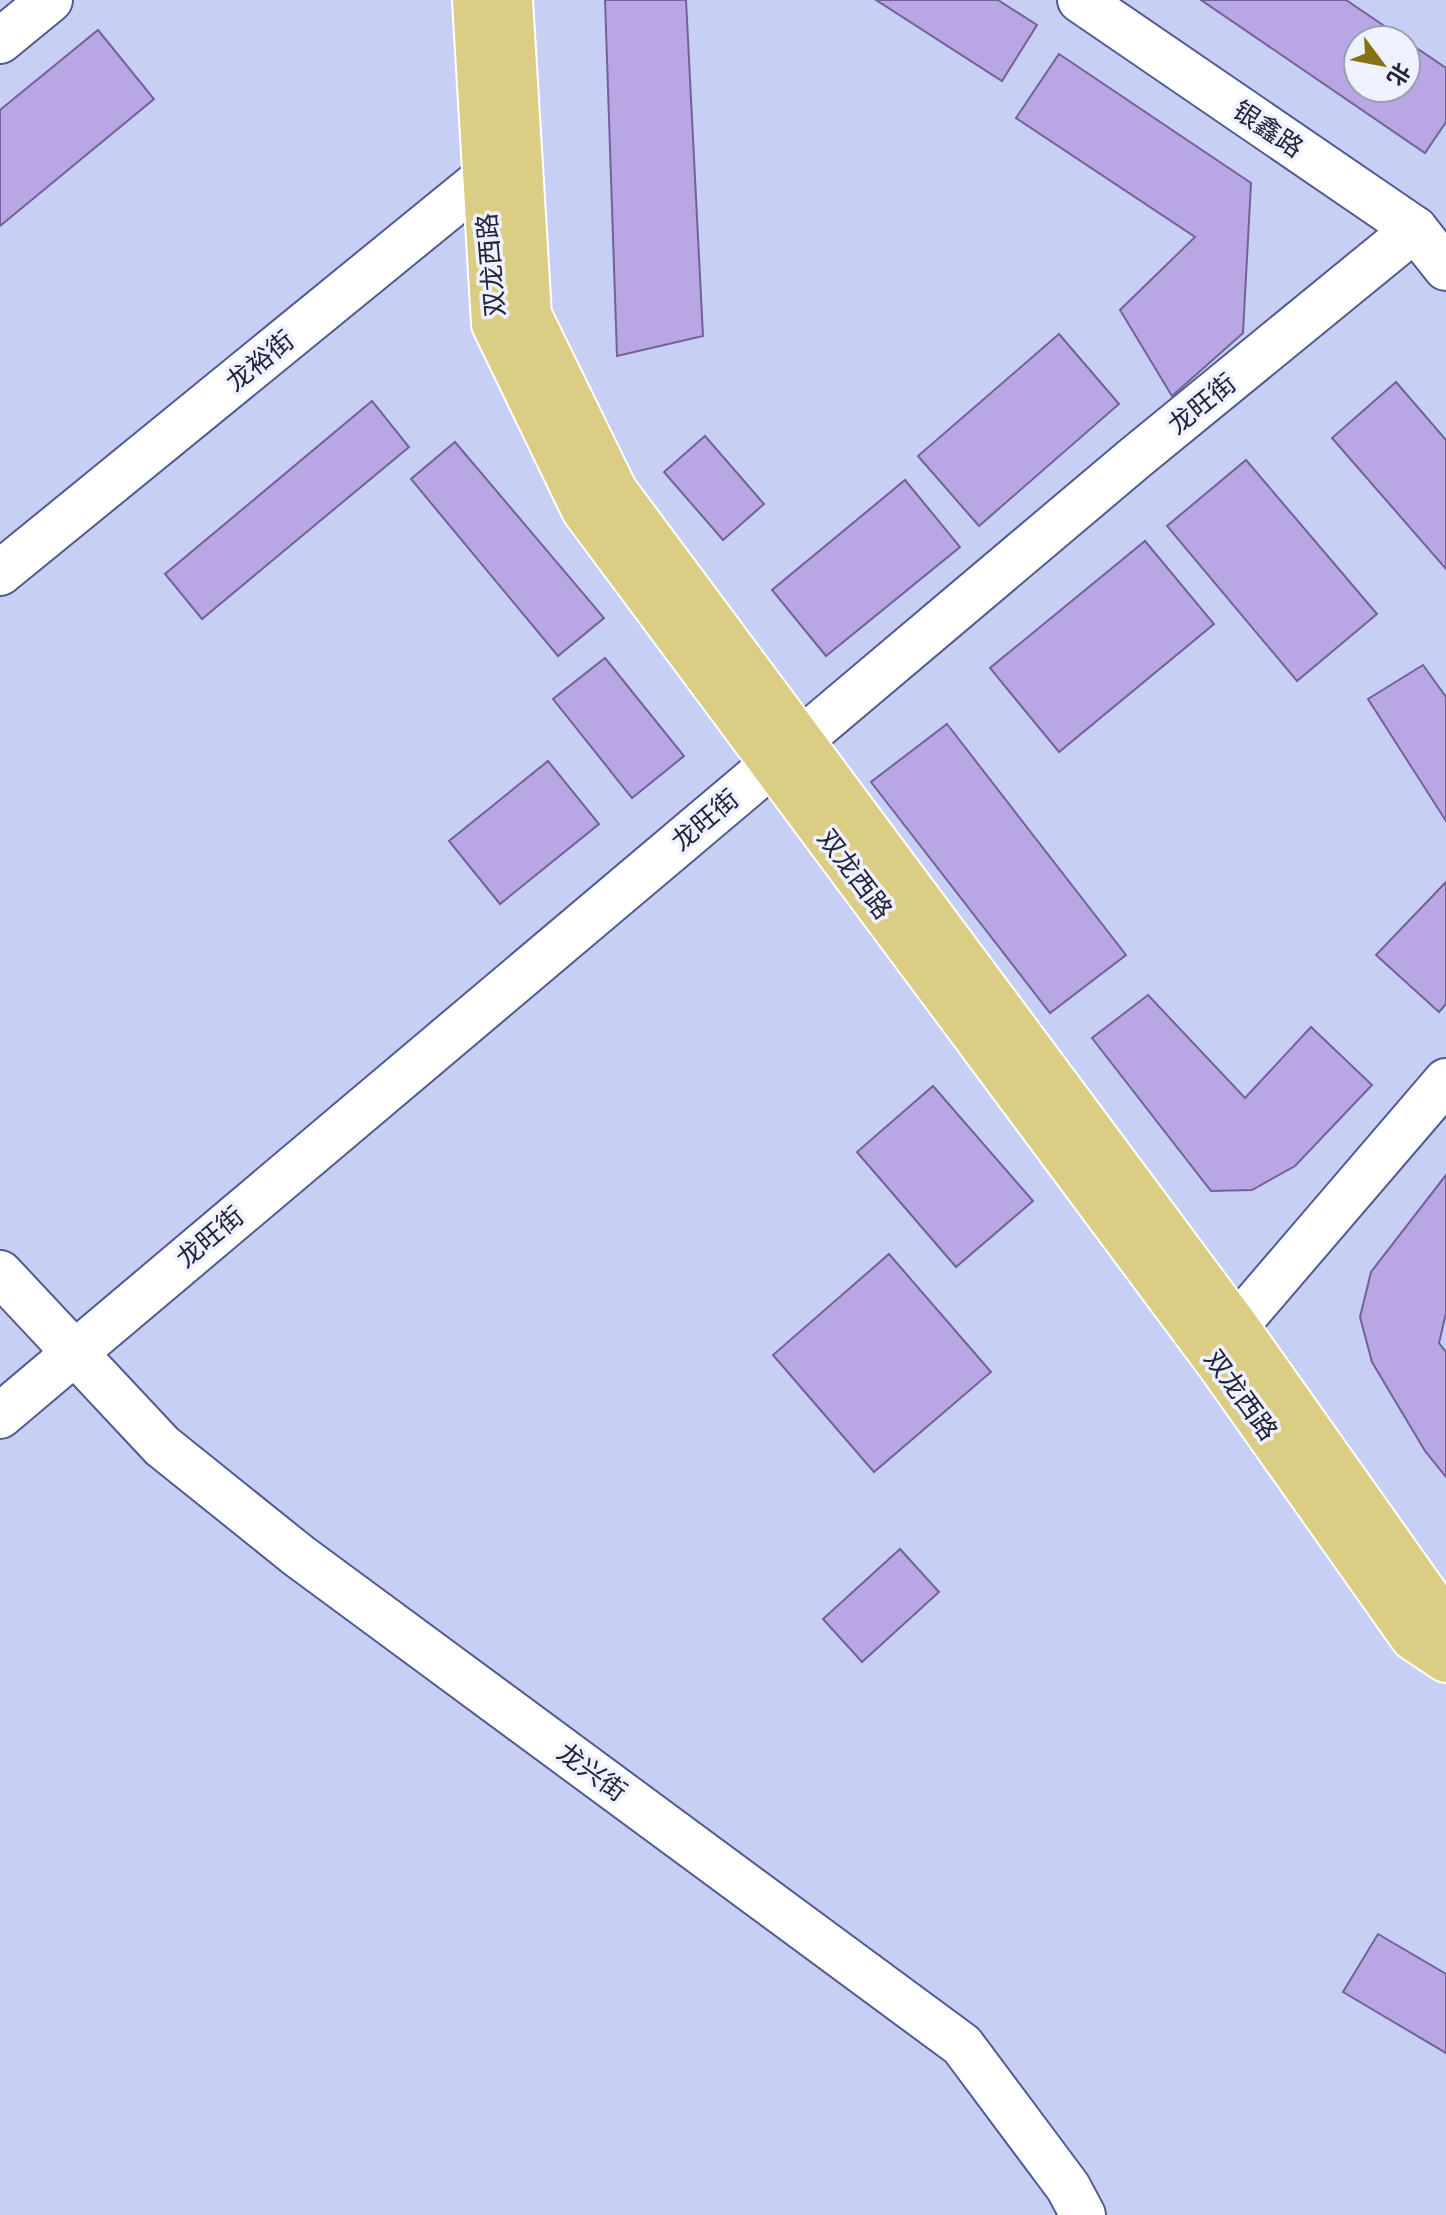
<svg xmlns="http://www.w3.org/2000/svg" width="1446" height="2215" font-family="'Exo 2','Noto Sans SC',sans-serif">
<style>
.building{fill:#b8a7e4;stroke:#73629a;stroke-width:2}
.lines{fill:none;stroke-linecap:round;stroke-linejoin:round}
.minor-casing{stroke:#525a90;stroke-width:48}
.major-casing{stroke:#fff;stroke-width:48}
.minor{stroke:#fff;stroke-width:44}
.major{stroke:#dccd85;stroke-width:44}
.labels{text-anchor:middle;stroke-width:7;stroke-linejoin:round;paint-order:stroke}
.street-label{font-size:26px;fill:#20233a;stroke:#eff1fe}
</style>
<rect width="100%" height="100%" fill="#c8cff4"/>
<g class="building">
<path d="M 605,0 L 686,0 L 703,336 L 617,356 Z"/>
<path d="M 876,0 L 998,0 L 1037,25 L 1002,81 Z"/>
<path d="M 1201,0 L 1346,0 L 1405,40 L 1358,40 L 1358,88 L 1406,88 L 1406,41 L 1446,68 L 1446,122 L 1425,153 Z"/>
<path d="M 98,30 L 154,99 L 0,226 L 0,110 Z"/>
<path d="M 1059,54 L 1251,183 L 1243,333 L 1172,396 L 1120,310 L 1195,237 L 1016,118 Z"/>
<path d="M 1059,334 L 1119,404 L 979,526 L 918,456 Z"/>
<path d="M 1396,382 L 1446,440 L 1446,569 L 1332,438 Z"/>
<path d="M 372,401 L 409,447 L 202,619 L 165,574 Z"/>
<path d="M 705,436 L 764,504 L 723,540 L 664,472 Z"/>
<path d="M 455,442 L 604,618 L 558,656 L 411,479 Z"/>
<path d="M 1246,460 L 1377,614 L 1297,681 L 1167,526 Z"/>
<path d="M 905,480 L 960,547 L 826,656 L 772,590 Z"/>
<path d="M 1145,541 L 1214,624 L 1059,752 L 990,668 Z"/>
<path d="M 605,658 L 684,756 L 632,798 L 553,699 Z"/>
<path d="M 1423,665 L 1446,697 L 1446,821 L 1368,699 Z"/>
<path d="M 947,724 L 1126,955 L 1050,1013 L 871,782 Z"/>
<path d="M 548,761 L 599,824 L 500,904 L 449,841 Z"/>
<path d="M 1446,882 L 1446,1004 L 1439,1012 L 1376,955 Z"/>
<path d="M 1148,995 L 1245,1098 L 1311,1027 L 1372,1085 L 1295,1166 L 1252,1190 L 1211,1191 L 1092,1038 Z"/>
<path d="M 933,1086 L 1033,1201 L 956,1267 L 857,1152 Z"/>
<path d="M 1446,1175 L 1446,1313 L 1439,1343 L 1446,1352 L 1446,1477 L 1425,1451 L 1372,1362 L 1360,1317 L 1371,1272 Z"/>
<path d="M 889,1254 L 991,1372 L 874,1472 L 773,1355 Z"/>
<path d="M 900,1549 L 939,1592 L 862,1662 L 823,1619 Z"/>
<path d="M 1378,1934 L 1446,1974 L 1446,2053 L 1343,1992 Z"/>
</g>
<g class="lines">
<defs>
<g id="minor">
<path d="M 1080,0 L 1415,229 L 1446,268"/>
<path d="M 0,41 L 50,0"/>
<path d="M 0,573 L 510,157"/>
<path d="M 0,1273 L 162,1446 L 299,1556 L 962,2045 L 1068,2187 L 1083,2215"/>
<path d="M 1212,1354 L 1446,1081"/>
<path d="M 0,1416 L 1135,458 L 1415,229"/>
</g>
<g id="major">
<path d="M 475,0 L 494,324 L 584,510 L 1220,1365 L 1413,1638 L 1446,1660"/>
<path d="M 510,0 L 529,315 L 615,491 L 1235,1325 L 1438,1612 L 1446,1618"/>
</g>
</defs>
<use href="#minor" class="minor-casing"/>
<use href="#major" class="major-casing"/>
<use href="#minor" class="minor"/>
<use href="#major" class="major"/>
</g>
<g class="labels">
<g class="street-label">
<text transform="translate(1268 129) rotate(34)" y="9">银鑫路</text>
<text transform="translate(491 265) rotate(-95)" y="9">双龙西路</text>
<text transform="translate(260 361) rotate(-39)" y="9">龙裕街</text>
<text transform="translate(1202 404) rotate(-39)" y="9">龙旺街</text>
<text transform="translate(705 820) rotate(-40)" y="9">龙旺街</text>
<text transform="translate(855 874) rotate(53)" y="9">双龙西路</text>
<text transform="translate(210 1237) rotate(-40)" y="9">龙旺街</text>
<text transform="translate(1241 1395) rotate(54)" y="9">双龙西路</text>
<text transform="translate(592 1772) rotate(36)" y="9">龙兴街</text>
</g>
</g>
<g transform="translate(1382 64) rotate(122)"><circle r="38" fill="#eff1fe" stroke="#9c9fb0" stroke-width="2"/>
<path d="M0-6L14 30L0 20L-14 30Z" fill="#847213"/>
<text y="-12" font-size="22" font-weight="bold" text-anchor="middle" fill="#20233a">北</text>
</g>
</svg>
